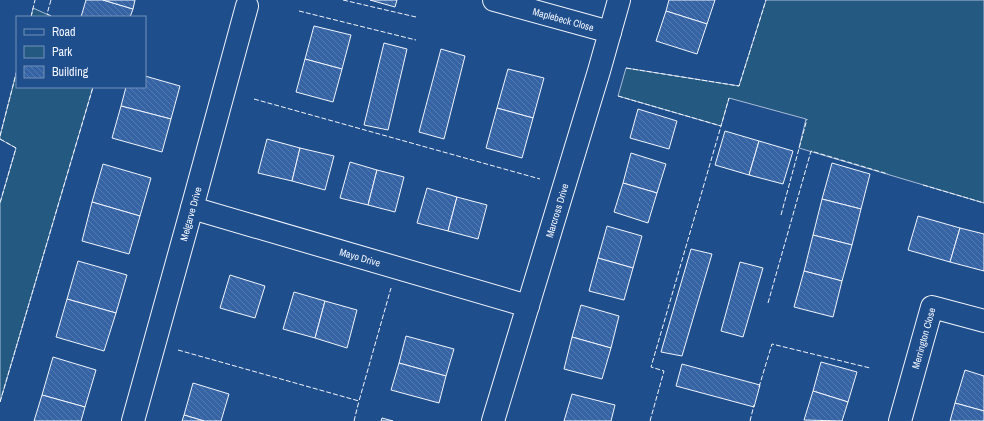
<svg xmlns="http://www.w3.org/2000/svg" width="984" height="421" font-family="'Archivo Narrow',sans-serif">
<style>
.green{fill:#245a82;stroke:#a8bbd7}
.building{fill:url(#building-back-hatch);stroke:#f2f6ff}
.lines{fill:none;stroke-linecap:round;stroke-linejoin:round}
.minor-casing{stroke:#f2f6ff;stroke-width:24}
.minor{stroke:#1f4e8c;stroke-width:22}
.fence{stroke:#f2f6ff;stroke-width:1;stroke-dasharray:5 2;stroke-linecap:butt}
.labels{text-anchor:middle;stroke-width:3;stroke-linejoin:round;paint-order:stroke}
.street-label{font-size:10px;fill:#f2f6ff;stroke:#1f4e8c}
</style>
<defs>
<pattern id="building-back-hatch" width="6" height="6" patternUnits="userSpaceOnUse"><rect width="6" height="6" fill="#3563a3"/><path d="M-1 5l2 2M0 0l6 6M5-1l2 2" fill="none" stroke="#537ab1"/></pattern>
</defs>
<rect width="100%" height="100%" fill="#1f4e8c"/>
<g class="green">
<path d="M 766,0 L 984,0 L 984,203 L 799,148 L 806,119 L 729,98 L 721,126 L 618,96 L 626,68 L 739,86 Z"/>
<path d="M 33,8 L 53,17 L 31,17 Z"/>
<path d="M 17,70 L 17,87 L 93,87 L 0,402 L 0,203 L 16,148 L 0,139 L 0,136 Z"/>
</g>
<g class="building">
<path d="M 86,0 L 103,0 L 133,9 L 130,17 L 81,17 Z"/>
<path d="M 103,0 L 135,0 L 133,9 Z"/>
<path d="M 370,0 L 397,0 L 395,7 Z"/>
<path d="M 669,0 L 715,0 L 707,24 L 666,11 Z"/>
<path d="M 666,11 L 707,24 L 697,54 L 656,41 Z"/>
<path d="M 314,26 L 351,35 L 342,69 L 305,59 Z"/>
<path d="M 384,43 L 407,49 L 388,130 L 364,125 Z"/>
<path d="M 441,49 L 465,56 L 444,139 L 419,132 Z"/>
<path d="M 305,59 L 342,69 L 333,102 L 296,92 Z"/>
<path d="M 508,69 L 544,78 L 533,118 L 497,108 Z"/>
<path d="M 145,76 L 180,86 L 171,119 L 121,106 L 126,87 L 145,87 Z"/>
<path d="M 121,106 L 171,119 L 162,152 L 112,138 Z"/>
<path d="M 497,108 L 533,118 L 522,158 L 486,148 Z"/>
<path d="M 638,109 L 677,121 L 669,149 L 630,138 Z"/>
<path d="M 725,131 L 759,141 L 749,175 L 715,165 Z"/>
<path d="M 267,139 L 300,148 L 292,181 L 258,173 Z"/>
<path d="M 759,141 L 793,151 L 783,184 L 749,175 Z"/>
<path d="M 300,148 L 334,156 L 325,190 L 292,181 Z"/>
<path d="M 631,153 L 666,164 L 657,193 L 623,183 Z"/>
<path d="M 350,162 L 377,170 L 368,205 L 340,198 Z"/>
<path d="M 832,163 L 870,174 L 861,209 L 822,199 Z"/>
<path d="M 103,164 L 151,178 L 140,216 L 92,202 Z"/>
<path d="M 377,170 L 404,177 L 395,212 L 368,205 Z"/>
<path d="M 623,183 L 657,193 L 648,223 L 614,212 Z"/>
<path d="M 427,188 L 457,197 L 448,231 L 417,223 Z"/>
<path d="M 457,197 L 487,205 L 478,239 L 448,231 Z"/>
<path d="M 822,199 L 861,209 L 852,245 L 813,235 Z"/>
<path d="M 92,202 L 140,216 L 129,254 L 82,241 Z"/>
<path d="M 918,216 L 960,228 L 950,262 L 908,250 Z"/>
<path d="M 607,226 L 642,236 L 633,268 L 598,258 Z"/>
<path d="M 960,228 L 984,234 L 984,271 L 950,262 Z"/>
<path d="M 813,235 L 852,245 L 842,281 L 804,271 Z"/>
<path d="M 691,249 L 712,254 L 682,356 L 661,352 Z"/>
<path d="M 598,258 L 633,268 L 624,300 L 589,291 Z"/>
<path d="M 78,261 L 127,275 L 116,313 L 67,299 Z"/>
<path d="M 740,262 L 763,268 L 743,337 L 721,331 Z"/>
<path d="M 804,271 L 842,281 L 833,317 L 794,307 Z"/>
<path d="M 230,275 L 265,286 L 255,318 L 220,308 Z"/>
<path d="M 294,292 L 325,301 L 315,338 L 283,329 Z"/>
<path d="M 67,299 L 116,313 L 104,351 L 56,337 Z"/>
<path d="M 325,301 L 357,310 L 347,348 L 315,338 Z"/>
<path d="M 581,305 L 619,316 L 611,348 L 572,337 Z"/>
<path d="M 406,336 L 454,349 L 446,376 L 399,363 Z"/>
<path d="M 572,337 L 611,348 L 602,379 L 564,369 Z"/>
<path d="M 53,357 L 96,370 L 85,407 L 42,395 Z"/>
<path d="M 821,362 L 857,372 L 848,402 L 813,391 Z"/>
<path d="M 399,363 L 446,376 L 439,403 L 391,390 Z"/>
<path d="M 682,364 L 760,385 L 754,407 L 676,386 Z"/>
<path d="M 965,370 L 984,376 L 984,411 L 955,403 Z"/>
<path d="M 193,383 L 229,394 L 221,421 L 204,421 L 184,415 Z"/>
<path d="M 813,391 L 848,402 L 842,421 L 804,420 Z"/>
<path d="M 572,394 L 615,405 L 611,421 L 564,421 Z"/>
<path d="M 42,395 L 85,407 L 81,421 L 34,421 Z"/>
<path d="M 955,403 L 984,411 L 984,421 L 950,421 Z"/>
<path d="M 184,415 L 204,421 L 182,421 Z"/>
<path d="M 382,418 L 393,421 L 381,421 Z"/>
</g>
<g class="lines">
<defs>
<g id="minor">
<path id="s1" d="M 494,0 L 610,32"/>
<path id="s2" d="M 192,208 L 528,306"/>
<path id="s3" d="M 133,421 L 192,208 L 247,6"/>
<path id="s4" d="M 493,421 L 599,71 L 619,0"/>
<path id="s5" d="M 900,421 L 932,307 L 984,321"/>
</g>
</defs>
<use href="#minor" class="minor-casing"/>
<use href="#minor" class="minor"/>
<g class="fence">
<path d="M 51,0 L 47,14 L 53,17"/>
<path d="M 343,0 L 416,17"/>
<path d="M 299,11 L 416,40"/>
<path d="M 31,17 L 35,0"/>
<path d="M 626,68 L 739,86 L 766,0"/>
<path d="M 618,96 L 721,126 L 729,98"/>
<path d="M 254,99 L 540,179"/>
<path d="M 0,136 L 17,70"/>
<path d="M 0,139 L 16,148 L 0,203"/>
<path d="M 923,185 L 984,203"/>
<path d="M 781,215 L 807,119"/>
<path d="M 768,303 L 811,151 L 888,174"/>
<path d="M 178,350 L 359,401 L 391,288"/>
<path d="M 759,387 L 772,344 L 870,368"/>
<path d="M 0,402 L 93,87"/>
<path d="M 354,421 L 359,401"/>
<path d="M 650,421 L 664,371 L 651,367 L 721,126"/>
<path d="M 750,421 L 754,405"/>
</g>
</g>
<g class="labels">
<g class="street-label">
<text dy="4" stroke="none"><textPath href="#s1" startOffset="72">Maplebeck Close</textPath></text>
<text dy="4" stroke="none"><textPath href="#s4" startOffset="220">Marcross Drive</textPath></text>
<text dy="4" stroke="none"><textPath href="#s3" startOffset="215">Melgarve Drive</textPath></text>
<text dy="4" stroke="none"><textPath href="#s2" startOffset="175">Mayo Drive</textPath></text>
<text dy="4" stroke="none"><textPath href="#s5" startOffset="86">Merrington Close</textPath></text>
</g>
</g>
<rect x="16" y="16" width="130" height="72" fill="#1f4e8c" stroke="#7391ba"/>
<rect x="24" y="29" width="20" height="6" fill="#1f4e8c" stroke="#7391ba"/>
<text x="52" y="36" font-size="12" fill="#f2f6ff">Road</text>
<rect x="24" y="46" width="20" height="12" fill="#245a82" stroke="#7391ba"/>
<text x="52" y="56" font-size="12" fill="#f2f6ff">Park</text>
<rect x="24" y="66" width="20" height="12" fill="url(#building-back-hatch)" stroke="#7391ba"/>
<text x="52" y="76" font-size="12" fill="#f2f6ff">Building</text>
</svg>
